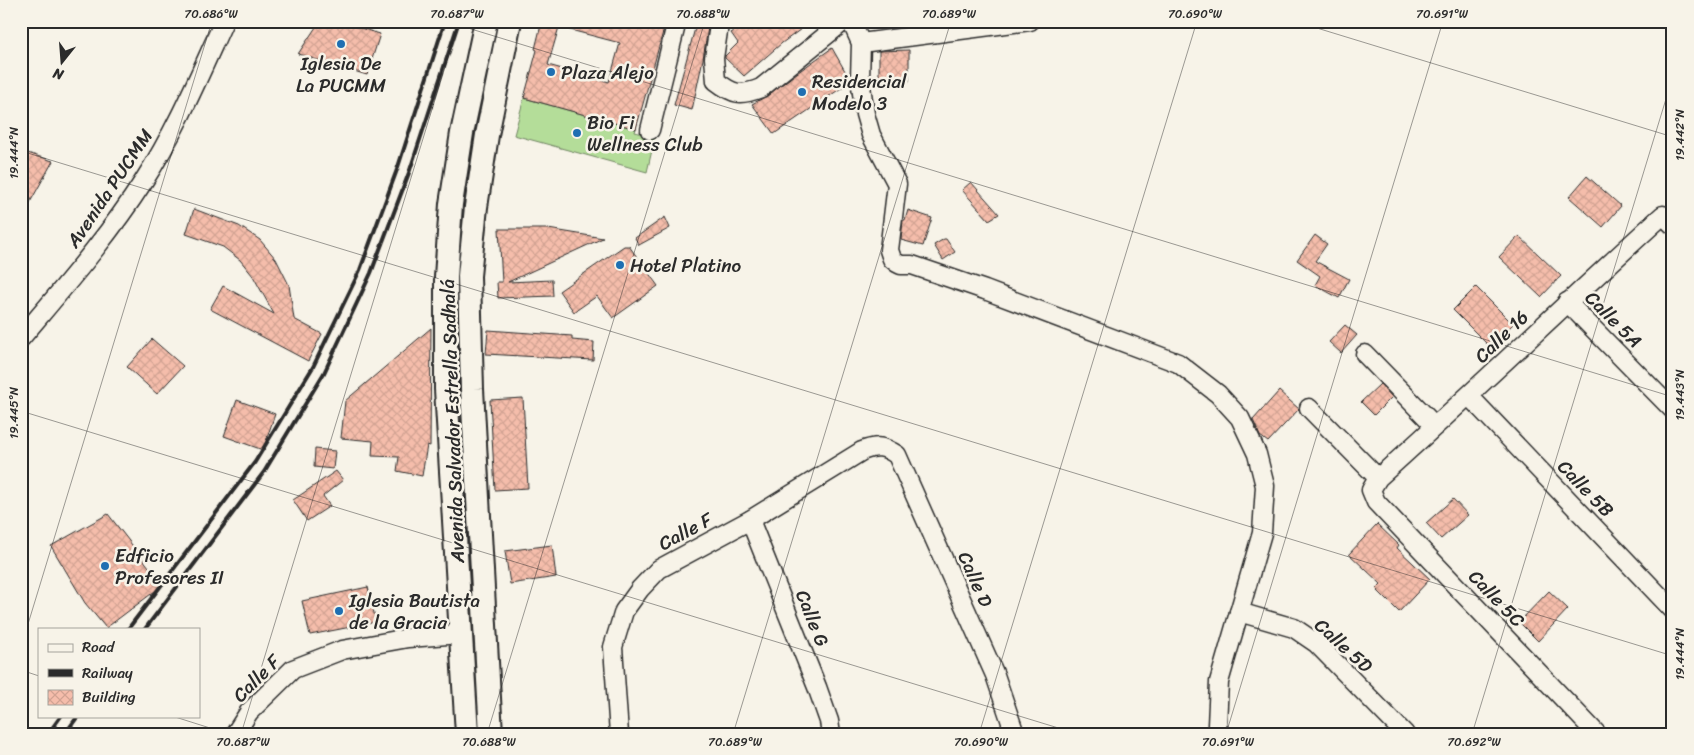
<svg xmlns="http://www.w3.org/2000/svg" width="1694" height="755" font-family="Sriracha,sans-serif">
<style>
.pitch{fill:#b4dd99;stroke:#708462}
.building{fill:url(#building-cross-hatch);stroke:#2b2b2b;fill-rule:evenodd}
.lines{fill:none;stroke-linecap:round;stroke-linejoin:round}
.minor-casing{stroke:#2b2b2b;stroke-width:21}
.major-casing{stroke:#2b2b2b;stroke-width:26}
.minor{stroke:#f7f3e8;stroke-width:18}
.major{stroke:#f7f3e8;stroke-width:22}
.rail{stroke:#2b2b2b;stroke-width:4}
.ticks{fill:none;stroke:#2b2b2b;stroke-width:1;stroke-opacity:0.45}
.poi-dot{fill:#1f6fb2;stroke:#f7f3e8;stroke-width:2}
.labels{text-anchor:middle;stroke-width:5;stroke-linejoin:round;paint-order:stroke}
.poi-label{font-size:19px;fill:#2b2b2b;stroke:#f7f3e8;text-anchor:start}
.street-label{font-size:19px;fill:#2b2b2b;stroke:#f7f3e8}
.neatline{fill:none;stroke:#2b2b2b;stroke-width:2}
.ticks-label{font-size:12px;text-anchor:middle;fill:#2b2b2b}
</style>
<defs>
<pattern id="building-cross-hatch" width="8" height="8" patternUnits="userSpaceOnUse" patternTransform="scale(1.25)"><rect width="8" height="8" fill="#f5bdab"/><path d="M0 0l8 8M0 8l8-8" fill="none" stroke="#d2a393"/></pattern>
</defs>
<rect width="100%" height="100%" fill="#f7f3e8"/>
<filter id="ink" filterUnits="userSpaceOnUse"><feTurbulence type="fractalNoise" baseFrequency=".02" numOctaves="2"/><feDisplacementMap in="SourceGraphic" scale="10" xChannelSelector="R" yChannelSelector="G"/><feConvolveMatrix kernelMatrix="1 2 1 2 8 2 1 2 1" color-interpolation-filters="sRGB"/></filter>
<g filter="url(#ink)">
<path class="pitch" d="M 524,98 L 636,129 L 635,132 L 655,137 L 647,172 L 514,135 Z"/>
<g class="building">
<path d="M 320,21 L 337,21 L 380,34 L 367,75 L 298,54 Z"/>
<path d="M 542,21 L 666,21 L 636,129 L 524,98 L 537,50 L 535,49 ZM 559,27 L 620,43 L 609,82 L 548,65 Z"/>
<path d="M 697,21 L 709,21 L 703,59 L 692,110 L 674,105 Z"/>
<path d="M 748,21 L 812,21 L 782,43 L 744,76 L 725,58 L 725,56 L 738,43 L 731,33 Z"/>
<path d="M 832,48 L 849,78 L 850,82 L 774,134 L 752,104 L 767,96 L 794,75 Z"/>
<path d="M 909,50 L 909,81 L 879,82 L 879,51 Z"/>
<path d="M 21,151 L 53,161 L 28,206 L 21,203 L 29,182 L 21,180 Z"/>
<path d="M 1587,176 L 1621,206 L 1603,227 L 1569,197 Z"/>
<path d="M 971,182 L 999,214 L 989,220 L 962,190 Z"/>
<path d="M 194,209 L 239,226 L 260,240 L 276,259 L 289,285 L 294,319 L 322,334 L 308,361 L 210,309 L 223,286 L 274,314 L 253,276 L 240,260 L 223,247 L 186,234 Z"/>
<path d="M 908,210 L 932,218 L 923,246 L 901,240 L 903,220 L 905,220 Z"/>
<path d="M 665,217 L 670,228 L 639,245 L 635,238 Z"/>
<path d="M 499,229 L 548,229 L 603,238 L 508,282 L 552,280 L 553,296 L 498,298 L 497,282 L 502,282 Z"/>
<path d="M 1315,235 L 1327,244 L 1315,261 L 1349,279 L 1339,298 L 1315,285 L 1320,276 L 1297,260 Z"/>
<path d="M 1519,236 L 1561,276 L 1541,297 L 1499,257 Z"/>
<path d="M 944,239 L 946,239 L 955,252 L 943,260 L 934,245 Z"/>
<path d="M 624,246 L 629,246 L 658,286 L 613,318 L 597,296 L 574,312 L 559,291 Z"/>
<path d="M 1476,287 L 1513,324 L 1490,347 L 1453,310 Z"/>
<path d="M 1345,325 L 1357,335 L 1341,353 L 1329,342 Z"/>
<path d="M 431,328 L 430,446 L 427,445 L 422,476 L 397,471 L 399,457 L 372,456 L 373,441 L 341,438 L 345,401 Z"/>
<path d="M 488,330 L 572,336 L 572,340 L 594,342 L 593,360 L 486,354 Z"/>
<path d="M 152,339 L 183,366 L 157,394 L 127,367 Z"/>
<path d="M 1380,384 L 1392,397 L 1374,415 L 1361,402 Z"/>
<path d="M 1279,391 L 1299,409 L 1268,442 L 1260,436 L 1253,420 Z"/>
<path d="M 523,398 L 528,488 L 495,490 L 490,400 Z"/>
<path d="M 237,400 L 275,414 L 263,450 L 224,436 Z"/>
<path d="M 315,449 L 335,451 L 333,469 L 314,467 Z"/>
<path d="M 336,471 L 343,480 L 323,496 L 330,506 L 307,521 L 293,500 Z"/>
<path d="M 1453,499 L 1468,515 L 1441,539 L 1426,523 Z"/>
<path d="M 108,514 L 163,585 L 106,628 L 85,603 L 51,546 Z"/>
<path d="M 1377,524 L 1399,545 L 1397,548 L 1430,579 L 1399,612 L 1376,589 L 1381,584 L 1349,554 Z"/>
<path d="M 552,545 L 556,577 L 510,584 L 505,551 Z"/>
<path d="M 368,587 L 376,622 L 310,635 L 302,601 Z"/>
<path d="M 1549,591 L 1568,609 L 1538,641 L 1519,622 Z"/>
</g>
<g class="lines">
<defs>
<g id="minor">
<path d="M 851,21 L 861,43 L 860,79 L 865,114 L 871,135 L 897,184 L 889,250 L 892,259 L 897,263 L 901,265 L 912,265 L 985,290 L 1178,363 L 1218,394 L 1240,418 L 1257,454 L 1265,486 L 1262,533 L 1219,682 L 1217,725 L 1220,734"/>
<path d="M 719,25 L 714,58 L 716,81 C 734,95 740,96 761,88 L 844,21"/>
<path d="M 861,43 L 1030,21"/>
<path d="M 650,130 L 677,21"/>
<path d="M 1567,302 L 1673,410"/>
<path d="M 21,338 C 63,288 108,237 143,182 C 176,131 199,76 224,21"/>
<path d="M 1365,354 L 1435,426"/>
<path d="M 1469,396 L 1673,610"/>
<path d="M 1309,408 L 1378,478"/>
<path d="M 750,520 L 817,687 L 829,721 L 831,734"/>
<path d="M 1239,612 L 1294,628 L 1316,643 L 1405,734"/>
<path d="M 235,734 L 249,712 L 293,669 L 342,650 L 408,638 L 461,634"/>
<path d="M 619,734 L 613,647 L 624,611 L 640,589 L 659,569 L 750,520 L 862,451 C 877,445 884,446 897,455 L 995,675 L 1015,734"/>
<path d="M 1597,734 L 1376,502 L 1371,490 L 1378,478 C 1474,392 1567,302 1663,215 L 1673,225"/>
</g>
<g id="major">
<path d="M 467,734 L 446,389 L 446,277 L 451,204 L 462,133 L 486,21"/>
<path d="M 491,734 L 472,389 L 469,276 L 476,207 L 487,135 L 510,21"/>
</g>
</defs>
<use href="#minor" class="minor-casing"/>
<use href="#major" class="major-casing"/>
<use href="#minor" class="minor"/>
<use href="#major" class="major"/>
<g class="rail">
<path d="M 128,629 L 255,462 L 313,367 L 360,270 L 398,167 L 445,21"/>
<path d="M 145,629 L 264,472 L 324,373 L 371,273 L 410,170 L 459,21"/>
<path d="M 48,734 L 61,716"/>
<path d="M 65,734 L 78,716"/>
</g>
</g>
</g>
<path class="ticks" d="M 445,21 L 1673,397M 1294,21 L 1673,137M 21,151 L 1673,656M 21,411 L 1078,734M 21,647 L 212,21M 21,670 L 39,676M 172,716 L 229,734M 241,734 L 459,21M 487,734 L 705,21M 733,734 L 951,21M 979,734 L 1197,21M 1226,734 L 1443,21M 1472,734 L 1673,76"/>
<g class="poi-dot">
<circle cx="341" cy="44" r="5"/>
<circle cx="551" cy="72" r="5"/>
<circle cx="802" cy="92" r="5"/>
<circle cx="577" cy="133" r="5"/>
<circle cx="620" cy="265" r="5"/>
<circle cx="105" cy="566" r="5"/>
<circle cx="339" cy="611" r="5"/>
</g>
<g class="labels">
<g class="poi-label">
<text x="341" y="70" text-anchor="middle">Iglesia De<tspan x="341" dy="22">La PUCMM</tspan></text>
<text x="561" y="79">Plaza Alejo</text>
<text x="812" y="88">Residencial<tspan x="812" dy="22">Modelo 3</tspan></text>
<text x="587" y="129">Bio Fi<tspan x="587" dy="22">Wellness Club</tspan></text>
<text x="630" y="272">Hotel Platino</text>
<text x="115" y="562">Edficio<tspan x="115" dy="22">Profesores II</tspan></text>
<text x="349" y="607">Iglesia Bautista<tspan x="349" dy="22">de la Gracia</tspan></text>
</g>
<g class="street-label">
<text transform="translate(109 188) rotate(-56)" y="7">Avenida PUCMM</text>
<text transform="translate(1614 319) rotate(45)" y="7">Calle 5A</text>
<text transform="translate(1501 336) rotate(-44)" y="7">Calle 16</text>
<text transform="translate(452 421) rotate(-92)" y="7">Avenida Salvador Estrella Sadhalá</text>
<text transform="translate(1586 488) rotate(46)" y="7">Calle 5B</text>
<text transform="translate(685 531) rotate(-28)" y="7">Calle F</text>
<text transform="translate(976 579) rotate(66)" y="7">Calle D</text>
<text transform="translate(1497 598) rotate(46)" y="7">Calle 5C</text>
<text transform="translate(813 618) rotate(68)" y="7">Calle G</text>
<text transform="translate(1344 645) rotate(42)" y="7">Calle 5D</text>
<text transform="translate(256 678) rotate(-45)" y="7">Calle F</text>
</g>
</g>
<rect width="1694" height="755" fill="none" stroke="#f7f3e8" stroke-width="55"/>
<rect x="38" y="628" width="162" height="90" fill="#f7f3e8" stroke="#a5a39c"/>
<rect x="48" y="644" width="25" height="8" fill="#f7f3e8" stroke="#a5a39c"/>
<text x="82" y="652" font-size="15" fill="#2b2b2b">Road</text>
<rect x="48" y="669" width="25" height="8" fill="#2b2b2b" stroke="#a5a39c"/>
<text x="82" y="678" font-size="15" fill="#2b2b2b">Railway</text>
<rect x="48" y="690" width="25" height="15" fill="url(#building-cross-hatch)" stroke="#a5a39c"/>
<text x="82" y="702" font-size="15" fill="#2b2b2b">Building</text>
<g transform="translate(62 62) rotate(197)" stroke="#f7f3e8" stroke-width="4" paint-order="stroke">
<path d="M0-4L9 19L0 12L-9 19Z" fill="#2b2b2b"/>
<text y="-8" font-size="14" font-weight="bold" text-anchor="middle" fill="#2b2b2b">N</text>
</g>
<rect x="28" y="28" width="1638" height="700" class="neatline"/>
<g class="ticks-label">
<text x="211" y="18">70.686°W</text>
<text x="457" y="18">70.687°W</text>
<text x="703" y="18">70.688°W</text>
<text x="949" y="18">70.689°W</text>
<text x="1195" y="18">70.690°W</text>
<text x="1442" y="18">70.691°W</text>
<text transform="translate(1680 135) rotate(-90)" y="4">19.442°N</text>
<text transform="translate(14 153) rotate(-90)" y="4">19.444°N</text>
<text transform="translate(1680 395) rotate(-90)" y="4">19.443°N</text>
<text transform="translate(14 413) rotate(-90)" y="4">19.445°N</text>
<text transform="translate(1680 654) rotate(-90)" y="4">19.444°N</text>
<text x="243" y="746">70.687°W</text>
<text x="489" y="746">70.688°W</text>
<text x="735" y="746">70.689°W</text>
<text x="981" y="746">70.690°W</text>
<text x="1228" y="746">70.691°W</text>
<text x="1474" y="746">70.692°W</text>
</g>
</svg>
